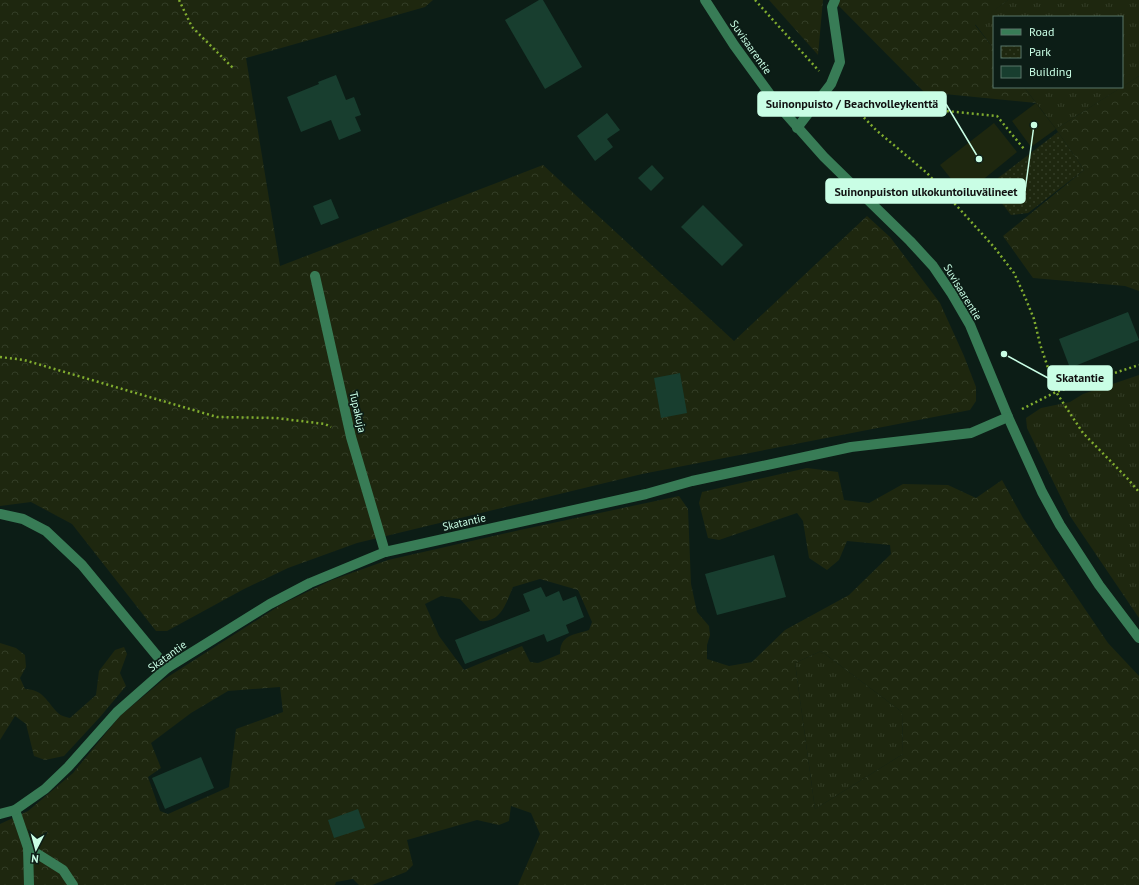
<svg xmlns="http://www.w3.org/2000/svg" width="1139" height="885" font-family="'PT Sans',sans-serif">
<style>
.grass{fill:url(#grass-tufts)}
.forest{fill:url(#forest-crowns);fill-rule:evenodd}
.park{fill:url(#park-dots)}
.garden{fill:#1e270f}
.building{fill:#183e2f}
.lines{fill:none;stroke-linecap:round;stroke-linejoin:round}
.path{stroke:#81ad2f;stroke-width:2.5;stroke-dasharray:2 3;stroke-linecap:butt}
.minor{stroke:#387c56;stroke-width:10}
.labels{text-anchor:middle;stroke-width:3.5;stroke-linejoin:round;paint-order:stroke}
.street-label{font-size:11px;fill:#c9fee5;stroke:#0c1d16}
.leader{fill:none;stroke:#c9fee5;stroke-width:1.5}
.callout-dot{fill:#c9fee5;stroke:#0c1d16;stroke-width:1.5}
.callout{fill:#c9fee5;stroke:#c9fee5;stroke-width:1.5}
.callout-label{font-size:12px;text-anchor:middle;font-weight:bold;fill:#111}
</style>
<defs>
<pattern id="grass-tufts" width="24" height="20" patternUnits="userSpaceOnUse"><rect width="24" height="20" fill="#1e270f"/><path d="M3 7l-1-3M5 7V3M7 7l1-3M15 17l-1-3M17 17v-4M19 17l1-3" fill="none" stroke="#333d26"/></pattern>
<pattern id="forest-crowns" width="20" height="18" patternUnits="userSpaceOnUse"><rect width="20" height="18" fill="#1e270f"/><path d="M2 6a3 3 0 1 1 6 0M12 15a3 3 0 1 1 6 0" fill="none" stroke="#333d26"/></pattern>
<pattern id="park-dots" width="8" height="8" patternUnits="userSpaceOnUse"><rect width="8" height="8" fill="#1e270f"/><path d="M2 2h.1M6 6h.1" fill="none" stroke="#333d26" stroke-width="1.8" stroke-linecap="round"/></pattern>
</defs>
<rect width="100%" height="100%" fill="#0c1d16"/>
<g class="grass">
<path d="M 1008,0 L 1139,0 L 1139,76 L 1122,87 L 1122,17 L 994,17 L 994,49 L 975,24 Z"/>
<path d="M 1024,87 L 1122,87 L 1056,129 Z"/>
<path d="M 1139,375 L 1139,618 L 1070,516 L 1027,428 L 1026,418 L 1041,408 L 1070,402 L 1083,394 Z"/>
<path d="M 821,651 L 902,712 L 903,754 L 815,809 L 795,663 Z"/>
</g>
<g class="forest">
<path d="M 0,0 L 433,0 L 425,7 L 246,58 L 280,266 L 543,165 L 734,341 L 867,216 L 890,237 L 940,303 L 964,356 L 976,387 L 976,401 L 970,410 L 642,474 L 357,543 L 288,568 L 244,589 L 167,631 L 156,631 L 72,524 L 31,502 L 0,506 Z"/>
<path d="M 769,0 L 823,0 L 818,55 Z"/>
<path d="M 833,0 L 1008,0 L 975,25 L 994,49 L 994,87 L 1024,87 L 1036,103 L 924,92 Z"/>
<path d="M 1139,76 L 1139,291 L 1125,286 L 1033,278 L 1003,236 L 1084,170 L 1056,129 Z"/>
<path d="M 807,468 L 838,472 L 844,500 L 869,503 L 903,484 L 948,485 L 976,498 L 1002,480 L 1023,518 L 1108,643 L 1139,676 L 1139,885 L 518,885 L 540,834 L 531,813 L 511,806 L 509,821 L 499,825 L 477,820 L 407,840 L 413,865 L 406,872 L 372,885 L 359,885 L 353,879 L 336,882 L 335,885 L 0,885 L 0,824 L 28,811 L 73,773 L 120,716 L 163,680 L 282,604 L 332,580 L 388,560 L 520,530 L 679,496 L 688,509 L 691,584 L 697,612 L 709,626 L 710,635 L 707,645 L 707,659 L 729,666 L 752,662 L 785,630 L 849,595 L 891,554 L 890,545 L 847,541 L 839,560 L 827,570 L 809,558 L 803,521 L 797,513 L 719,540 L 708,538 L 699,503 L 702,492 ZM 540,579 L 578,590 L 592,622 L 589,630 C 573,635 560,635 560,654 L 538,663 L 530,662 L 522,646 L 464,670 L 439,636 L 425,604 L 441,596 L 460,599 L 480,621 C 501,623 506,603 513,587 ZM 821,651 L 902,712 L 903,754 L 815,809 L 795,663 ZM 280,687 L 283,712 L 236,729 L 229,787 L 168,814 L 160,811 L 148,777 L 161,768 L 151,743 L 191,713 L 228,691 Z"/>
<path d="M 0,643 L 16,648 L 25,655 L 26,667 L 20,678 L 25,689 C 44,690 46,701 58,713 C 61,716 66,717 70,718 L 96,695 L 99,671 L 115,650 L 124,647 L 127,654 L 120,673 L 126,686 L 100,717 L 64,756 L 45,760 L 34,756 L 26,724 L 15,716 L 0,740 Z"/>
</g>
<path class="park" d="M 1058,132 L 1084,170 L 1028,213 L 1011,215 L 997,197 L 998,178 Z"/>
<g class="garden">
<path d="M 1036,103 L 1056,129 L 1031,147 L 1012,121 Z"/>
<path d="M 994,123 L 1017,152 L 964,195 L 940,165 Z"/>
</g>
<g class="building">
<path d="M 539,0 L 543,0 L 582,67 L 545,89 L 505,20 Z"/>
<path d="M 336,75 L 346,100 L 354,97 L 361,115 L 355,117 L 361,131 L 339,140 L 331,120 L 301,132 L 287,97 L 319,84 L 318,82 Z"/>
<path d="M 607,113 L 620,130 L 607,139 L 613,147 L 595,161 L 577,136 Z"/>
<path d="M 652,165 L 664,178 L 651,191 L 638,178 Z"/>
<path d="M 331,199 L 339,218 L 321,225 L 313,206 Z"/>
<path d="M 703,205 L 743,245 L 722,266 L 681,227 Z"/>
<path d="M 1128,312 L 1139,340 L 1070,368 L 1059,339 Z"/>
<path d="M 680,373 L 687,413 L 661,418 L 654,378 Z"/>
<path d="M 774,555 L 786,597 L 717,615 L 705,574 Z"/>
<path d="M 541,587 L 546,597 L 559,591 L 563,601 L 576,596 L 584,617 L 566,625 L 569,633 L 547,642 L 544,634 L 465,664 L 455,640 L 530,611 L 523,594 Z"/>
<path d="M 201,757 L 214,788 L 165,809 L 152,778 Z"/>
<path d="M 358,809 L 365,828 L 334,838 L 328,820 Z"/>
</g>
<g class="lines">
<g class="path">
<path d="M 179,0 L 192,27 L 233,68"/>
<path d="M 755,0 L 819,71"/>
<path d="M 843,96 L 876,130 L 927,173 L 994,247 L 1014,273 L 1025,297 L 1034,319 L 1040,344 L 1056,392 L 1083,433 L 1127,478 L 1139,492"/>
<path d="M 860,113 L 873,104 L 997,116 L 1024,149"/>
<path d="M 0,357 L 24,360 L 217,417 L 276,418 L 325,424 L 331,427"/>
<path d="M 1022,409 L 1056,392 L 1139,365"/>
</g>
<g class="minor">
<path d="M 705,0 L 734,45 L 777,104 L 824,157 L 910,241 L 933,266 L 952,294 L 970,325 L 1008,417 L 1042,492 L 1060,525 L 1099,585 L 1139,638"/>
<path d="M 797,128 L 831,84 L 840,62 L 832,7 L 835,0"/>
<path d="M 315,276 L 351,437 L 385,552"/>
<path d="M 0,514 L 23,519 L 46,531 L 82,565 L 167,668"/>
<path d="M 15,810 L 28,848 L 63,870 L 73,885"/>
<path d="M 0,814 L 15,810 L 45,789 L 68,767 L 117,712 L 167,668 L 270,604 L 310,583 L 385,552 L 646,494 L 692,481 L 851,447 L 971,433 L 1008,417"/>
<path d="M 28,848 L 29,885"/>
</g>
</g>
<g class="labels">
<g class="street-label">
<text transform="translate(751 47) rotate(55)" y="4">Suvisaarentie</text>
<text transform="translate(963 292) rotate(59)" y="4">Suvisaarentie</text>
<text transform="translate(358 412) rotate(77)" y="4">Tupakuja</text>
<text transform="translate(464 522) rotate(-13)" y="4">Skatantie</text>
<text transform="translate(167 656) rotate(-36)" y="4">Skatantie</text>
</g>
</g>
<path class="leader" d="M979 159L946 104M1034 125L1025 191M1004 354L1048 378"/>
<g class="callout-dot">
<circle cx="979" cy="159" r="4"/>
<circle cx="1034" cy="125" r="4"/>
<circle cx="1004" cy="354" r="4"/>
</g>
<g class="callout">
<rect x="758" y="92" width="188" height="24" rx="4"/>
<rect x="826" y="179" width="199" height="24" rx="4"/>
<rect x="1048" y="366" width="64" height="24" rx="4"/>
</g>
<g class="callout-label">
<text x="852" y="108">Suinonpuisto / Beachvolleykenttä</text>
<text x="926" y="196">Suinonpuiston ulkokuntoiluvälineet</text>
<text x="1080" y="382">Skatantie</text>
</g>
<rect x="993" y="16" width="130" height="72" fill="#0c1d16" stroke="#587769"/>
<rect x="1001" y="29" width="20" height="6" fill="#387c56" stroke="#587769"/>
<text x="1029" y="36" font-size="12" fill="#c9fee5">Road</text>
<rect x="1001" y="46" width="20" height="12" fill="url(#park-dots)" stroke="#587769"/>
<text x="1029" y="56" font-size="12" fill="#c9fee5">Park</text>
<rect x="1001" y="66" width="20" height="12" fill="#183e2f" stroke="#587769"/>
<text x="1029" y="76" font-size="12" fill="#c9fee5">Building</text>
<g transform="translate(36 849) rotate(186)" stroke="#0c1d16" stroke-width="3" paint-order="stroke">
<path d="M0-3L7 15L0 10L-7 15Z" fill="#c9fee5"/>
<text y="-6" font-size="11" font-weight="bold" text-anchor="middle" fill="#c9fee5">N</text>
</g>
</svg>
